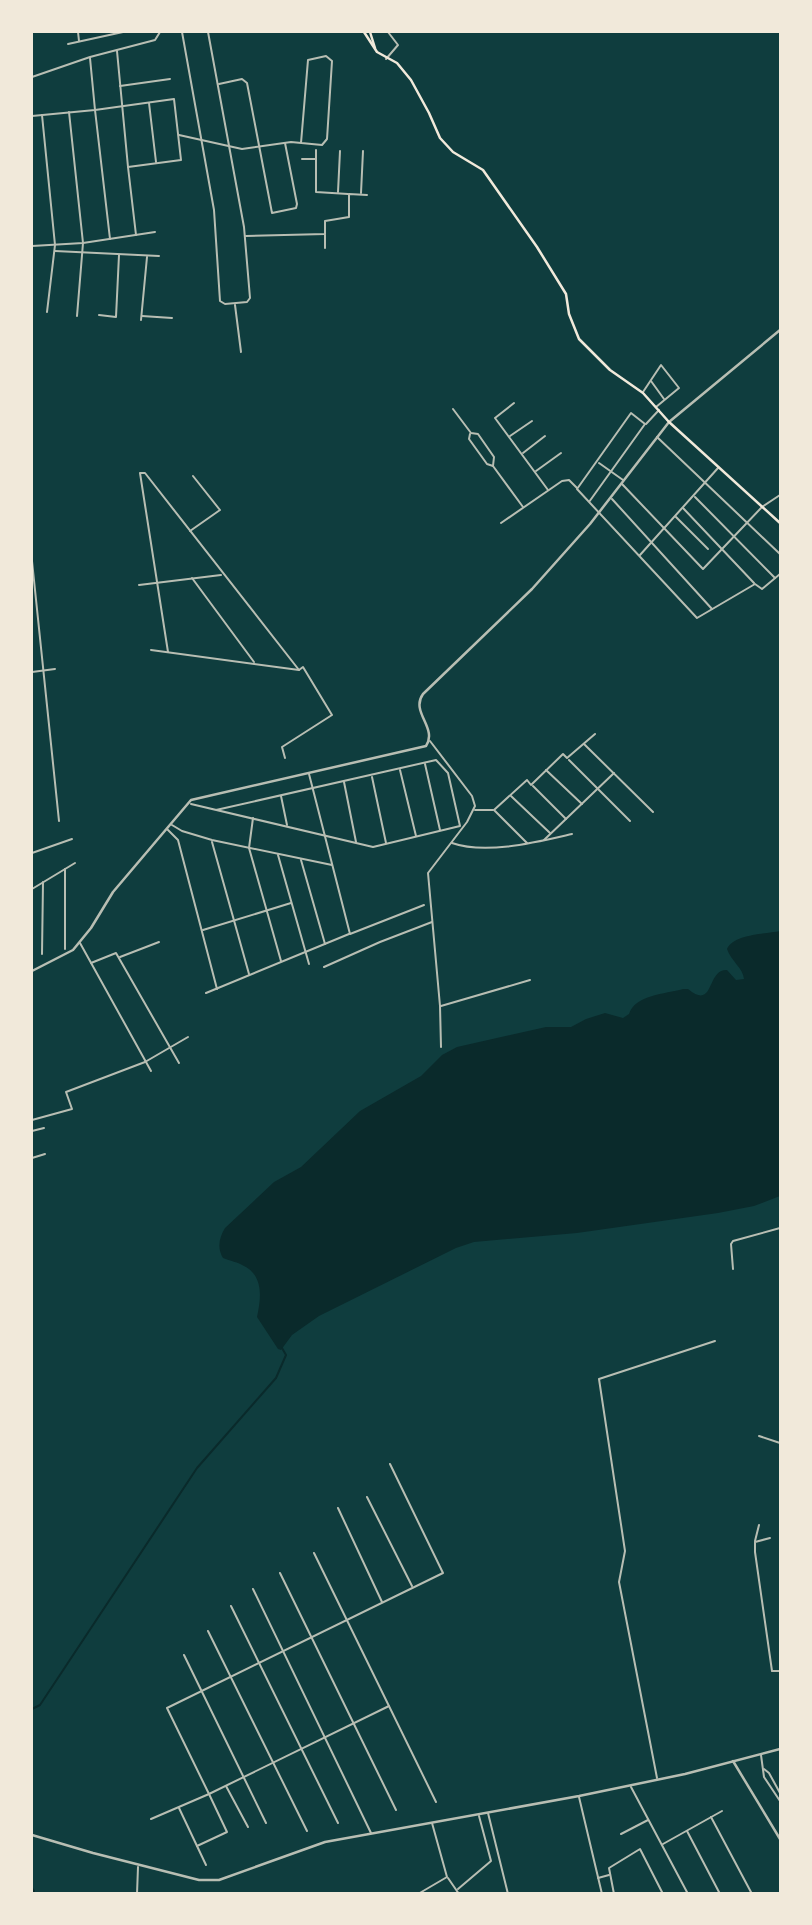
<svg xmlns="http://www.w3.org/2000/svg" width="812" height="1925" font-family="'IBM Plex Serif',serif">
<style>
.water{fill:#0a2a2b}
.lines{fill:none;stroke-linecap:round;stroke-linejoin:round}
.stream{stroke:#0a2a2b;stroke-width:2}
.minor{stroke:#b8beb3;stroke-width:2}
.tertiary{stroke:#b8beb3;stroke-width:2.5}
.secondary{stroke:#f1e9da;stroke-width:2.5}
</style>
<rect width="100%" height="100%" fill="#0f3d3e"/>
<path class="water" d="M 780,931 L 780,1196 L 754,1206 L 718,1213 L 577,1233 L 474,1242 L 456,1248 L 319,1316 L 292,1335 L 281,1350 L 278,1349 L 257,1317 C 261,1299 264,1276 244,1266 C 238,1262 230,1261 223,1258 C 217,1248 219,1238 225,1228 L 274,1182 L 301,1167 L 360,1111 L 421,1076 L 442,1055 L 457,1047 L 546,1027 L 571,1027 L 586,1019 L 605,1013 L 623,1018 L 629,1014 C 635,995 665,994 683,989 L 688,989 C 715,1011 706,969 727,970 L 736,980 L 744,979 C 743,968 731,961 727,949 C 734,934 766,934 780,931 Z"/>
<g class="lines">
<g class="stream">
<path d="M 32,1709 L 40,1705 L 197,1468 L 276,1378 L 286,1355 L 282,1348"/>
<path d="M 32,1888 L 34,1891 L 32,1892"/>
</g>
<g class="minor">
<path d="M 78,32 L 79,41"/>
<path d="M 182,32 L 214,210 L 220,301 L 225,304 L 247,302 L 250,298 L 244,227 L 208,32"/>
<path d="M 68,44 L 123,32"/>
<path d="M 117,51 L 128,167"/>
<path d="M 386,59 L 398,45 L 388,32"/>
<path d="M 32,77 L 90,57 L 155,40 L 160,32"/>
<path d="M 219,84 L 242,79 L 247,83 L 272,213 L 296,208 L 297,204 L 285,143"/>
<path d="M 120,86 L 170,79"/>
<path d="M 149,103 L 156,162"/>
<path d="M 69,112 L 83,243 L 77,316"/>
<path d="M 42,115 L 55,245 L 47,312"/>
<path d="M 32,116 L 95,110 L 90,58"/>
<path d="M 179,135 L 242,149 L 291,142 L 322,145 L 327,139 L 332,61 L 326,56 L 308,60 L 301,143"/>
<path d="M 316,150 L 316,192 L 348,194"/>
<path d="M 302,159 L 315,159"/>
<path d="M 338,192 L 340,151"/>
<path d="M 361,193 L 363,151"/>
<path d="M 246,236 L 325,234 L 325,221 L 349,217 L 349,194 L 367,195"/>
<path d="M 110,239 L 95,110 L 174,99 L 181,160 L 128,167 L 136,235"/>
<path d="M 32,246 L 83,243 L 155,232"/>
<path d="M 325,248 L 325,235"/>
<path d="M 55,251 L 159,256"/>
<path d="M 235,305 L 241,352"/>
<path d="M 99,315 L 116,317 L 119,255"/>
<path d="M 142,316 L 172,318"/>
<path d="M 141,320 L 147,257"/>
<path d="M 651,381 L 664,399"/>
<path d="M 643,392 L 661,365 L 679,388 L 656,407"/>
<path d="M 514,403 L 495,418 L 548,490"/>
<path d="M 453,409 L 471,433 L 478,434 L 494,457 L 493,466 L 523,507"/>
<path d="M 646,424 L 659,410"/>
<path d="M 470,434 L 469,439 L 487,464 L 493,466"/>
<path d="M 510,436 L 532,421"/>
<path d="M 657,437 L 780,554"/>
<path d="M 523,453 L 545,436"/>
<path d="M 599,463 L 623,480"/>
<path d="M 536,471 L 561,453"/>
<path d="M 622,484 L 703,569 L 762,507 L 780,495"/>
<path d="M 695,497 L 775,578"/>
<path d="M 612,499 L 712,609"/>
<path d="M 589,502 L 645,424 L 631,413 L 577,489 L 697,618 L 755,584 L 762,589 L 780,574"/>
<path d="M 683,508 L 754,583"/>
<path d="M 676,517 L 708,549"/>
<path d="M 501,523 L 562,481 L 569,480 L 577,488"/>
<path d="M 190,531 L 220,510 L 193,476"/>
<path d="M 640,555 L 718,468"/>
<path d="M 32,561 L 59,821"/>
<path d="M 192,578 L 254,662"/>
<path d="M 139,585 L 221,575"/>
<path d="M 151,650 L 299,670 L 303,667 L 332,715 L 282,747 L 285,758"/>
<path d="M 168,652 L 140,473 L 145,473 L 299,670"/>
<path d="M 32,672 L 55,669"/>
<path d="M 430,741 L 472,796 L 475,806 L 467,822 L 428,873 L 440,1006 L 441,1047"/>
<path d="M 584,744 L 653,812"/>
<path d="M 569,760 L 630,821"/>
<path d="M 425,764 L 440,830"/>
<path d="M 400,770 L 416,836"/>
<path d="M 546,770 L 582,804"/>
<path d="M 309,774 L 350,934 L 424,905"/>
<path d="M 372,777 L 386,843"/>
<path d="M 344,782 L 356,842"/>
<path d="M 533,786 L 566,819"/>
<path d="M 281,796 L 287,825"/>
<path d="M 511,796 L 550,833"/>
<path d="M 191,804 L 373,847 L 460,826 L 448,773 L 436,760 L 216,810"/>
<path d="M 475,810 L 493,810"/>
<path d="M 253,818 L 249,848 L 281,961"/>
<path d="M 172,825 L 182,831 L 212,840 L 332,865"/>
<path d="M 167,829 L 178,840 L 217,989"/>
<path d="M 544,840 L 614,773"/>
<path d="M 212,842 L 249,974"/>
<path d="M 452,843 C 486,855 537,842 572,834"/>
<path d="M 527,843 L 494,810 L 527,780 L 531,785 L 563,754 L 567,758 L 595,734"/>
<path d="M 32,853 L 72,839"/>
<path d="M 278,855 L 309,964"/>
<path d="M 301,860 L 325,944"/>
<path d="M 32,889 L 75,863"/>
<path d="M 203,930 L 291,903"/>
<path d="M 80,943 L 151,1071"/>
<path d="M 65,949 L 65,869"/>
<path d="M 42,954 L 43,882"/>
<path d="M 120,957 L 159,942"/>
<path d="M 91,963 L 116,953 L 179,1063"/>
<path d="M 324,967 L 380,942 L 432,922"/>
<path d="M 206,993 L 349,934"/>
<path d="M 441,1006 L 530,980"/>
<path d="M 32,1120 L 72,1109 L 66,1092 L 145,1062 L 188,1037"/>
<path d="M 32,1131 L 44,1128"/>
<path d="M 32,1158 L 45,1154"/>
<path d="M 733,1269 L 731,1244 L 733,1241 L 780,1228"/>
<path d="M 759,1436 L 780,1443"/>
<path d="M 367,1497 L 412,1586"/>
<path d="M 338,1508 L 382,1602"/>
<path d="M 770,1538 L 755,1542 L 755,1552 L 772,1671 L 780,1671"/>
<path d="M 755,1541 L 759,1525"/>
<path d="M 314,1553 L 436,1802"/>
<path d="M 280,1573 L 396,1810"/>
<path d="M 253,1589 L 371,1833"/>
<path d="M 231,1606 L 338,1823"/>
<path d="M 208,1631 L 307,1831"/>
<path d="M 184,1655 L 266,1823"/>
<path d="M 389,1706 L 209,1794 L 167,1708 L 443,1573 L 390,1464"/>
<path d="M 761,1755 L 764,1777 L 780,1801"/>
<path d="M 764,1769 L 769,1773 L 780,1793"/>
<path d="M 657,1778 L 619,1582 L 625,1551 L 599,1379 L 715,1341"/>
<path d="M 226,1786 L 248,1827"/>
<path d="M 631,1787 L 688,1894"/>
<path d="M 579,1797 L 602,1894"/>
<path d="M 179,1808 L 197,1846"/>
<path d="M 488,1813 L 508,1894"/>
<path d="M 711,1817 L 752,1894"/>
<path d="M 151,1819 L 209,1794 L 227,1832 L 197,1846 L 206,1865"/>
<path d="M 687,1831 L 720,1894"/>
<path d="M 621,1834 L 648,1820"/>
<path d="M 663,1844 L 722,1811"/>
<path d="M 448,1878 L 459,1894"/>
<path d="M 598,1878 L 609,1875"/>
<path d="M 458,1889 L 491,1861 L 479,1816"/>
<path d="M 137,1894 L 138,1867"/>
<path d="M 418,1894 L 447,1877 L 432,1823"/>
<path d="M 614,1894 L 609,1868 L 640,1849 L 663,1894"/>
</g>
<g class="tertiary">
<path d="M 32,971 L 73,950 L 91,928 L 113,892 L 191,800 L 426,746 C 438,728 410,712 423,694 L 532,589 L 590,524 L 669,422 L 780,330"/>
<path d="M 733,1761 L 780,1839"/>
<path d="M 32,1835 L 93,1853 L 199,1880 L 219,1880 L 325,1842 L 579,1796 L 685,1774 L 780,1749"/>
</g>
<g class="secondary">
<path d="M 364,32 L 377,52 L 397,63 L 411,80 L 429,113 L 440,138 L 453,152 L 483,170 L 537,247 L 566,294 L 569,314 L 579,339 L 610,370 L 643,393 L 669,422 L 780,523"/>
<path d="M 370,32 L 375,48"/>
</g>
</g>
<rect width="812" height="1925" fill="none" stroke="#f1e9da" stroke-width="66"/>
</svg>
